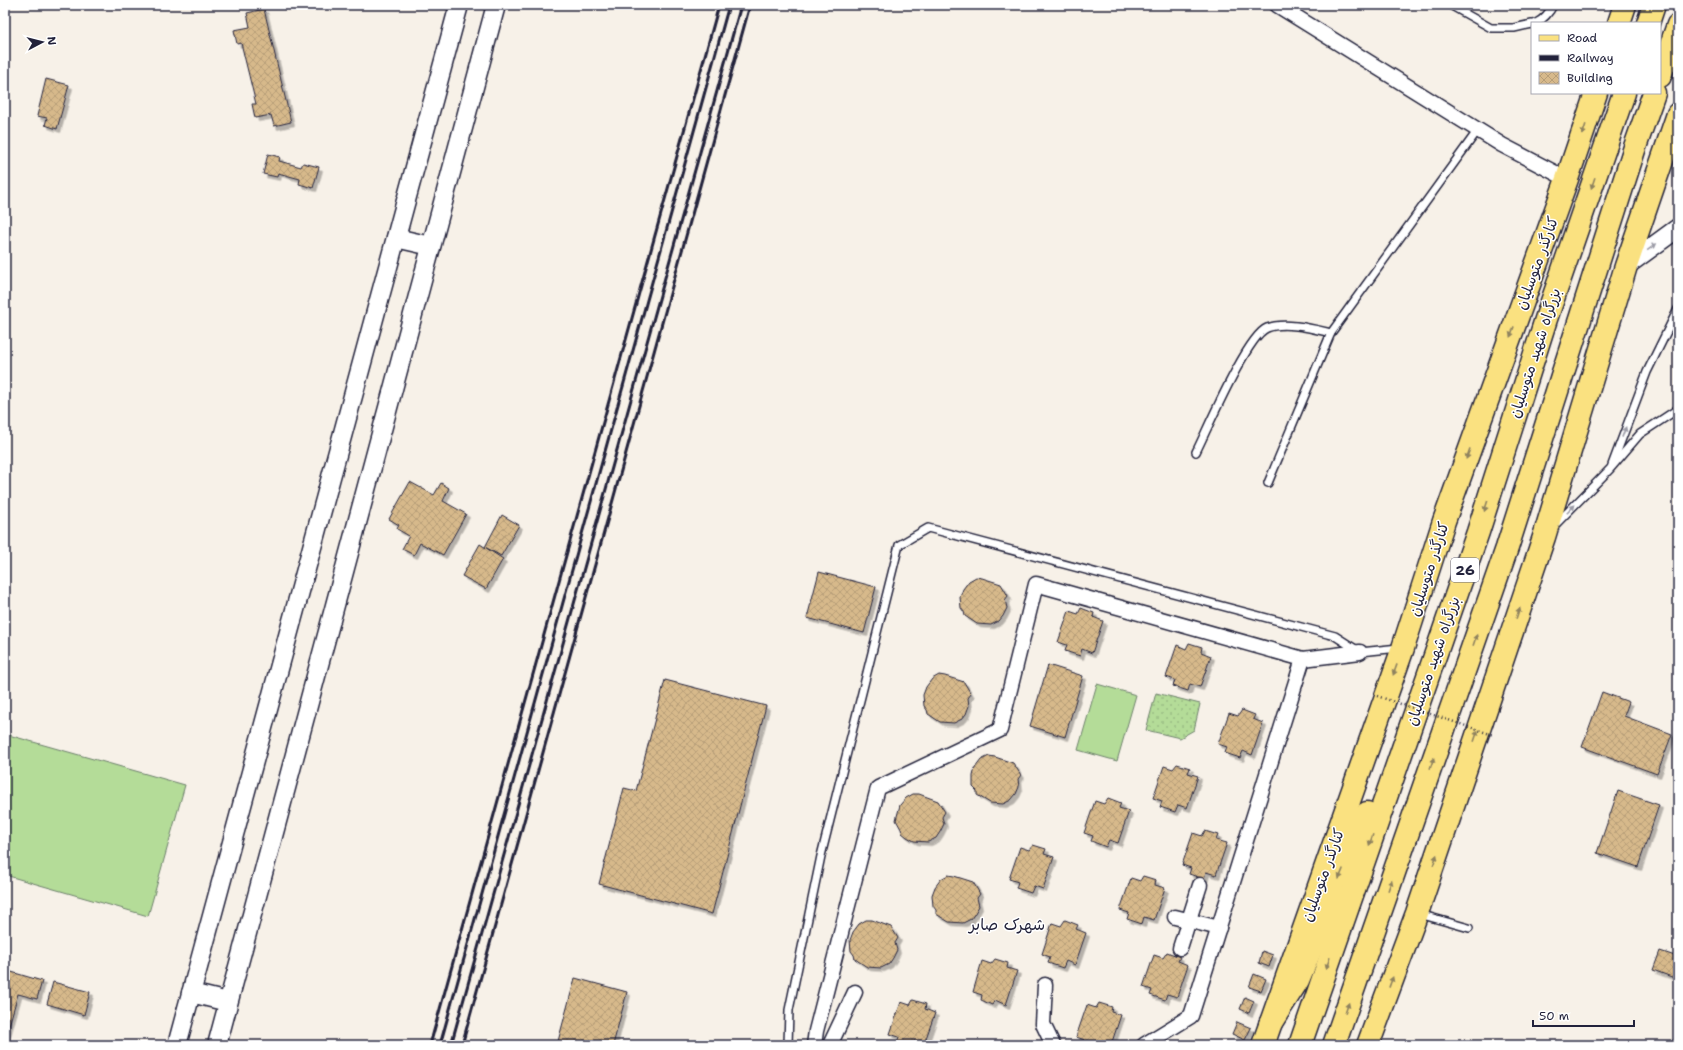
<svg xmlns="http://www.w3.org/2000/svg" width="1683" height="1050" font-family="'Shantell Sans','Playpen Sans Arabic',sans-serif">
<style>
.grass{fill:url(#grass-dots);stroke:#6b7f6a}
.pitch{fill:#b4dc98;stroke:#6b7f6a}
.building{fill:url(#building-cross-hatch);stroke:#22223b;filter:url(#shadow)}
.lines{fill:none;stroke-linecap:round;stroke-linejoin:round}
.service-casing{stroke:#22223b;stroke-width:10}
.minor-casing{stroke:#22223b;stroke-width:17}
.tertiary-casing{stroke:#22223b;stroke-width:21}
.primary-casing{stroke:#22223b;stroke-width:25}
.trunk-casing{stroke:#22223b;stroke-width:25}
.service{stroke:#fff;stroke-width:7}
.minor{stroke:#fff;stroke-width:14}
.tertiary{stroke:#fff;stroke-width:18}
.primary{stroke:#fae180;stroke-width:22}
.trunk{stroke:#fae180;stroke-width:22}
.rail{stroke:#22223b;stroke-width:3}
.path-bridge{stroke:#22223b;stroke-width:2.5;stroke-dasharray:1 3;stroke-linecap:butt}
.oneway{fill:#8e825e}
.oneway2{fill:#9c9ca7}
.labels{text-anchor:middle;stroke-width:3;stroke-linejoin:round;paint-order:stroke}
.shield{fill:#fff;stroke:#646476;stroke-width:1}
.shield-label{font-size:14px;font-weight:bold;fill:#22223b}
.street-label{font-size:15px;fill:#22223b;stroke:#fff}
.neighbourhood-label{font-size:16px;fill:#22223b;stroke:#fff}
</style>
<defs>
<pattern id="grass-dots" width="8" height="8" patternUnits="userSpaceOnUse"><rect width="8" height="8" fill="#b4dc98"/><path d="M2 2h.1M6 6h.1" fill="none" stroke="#9abc84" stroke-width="1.8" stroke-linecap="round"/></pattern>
<pattern id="building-cross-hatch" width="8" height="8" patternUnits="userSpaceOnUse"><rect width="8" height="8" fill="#d7b98b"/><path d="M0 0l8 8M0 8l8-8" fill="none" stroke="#b89f79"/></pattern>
<filter id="shadow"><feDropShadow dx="3.5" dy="3.5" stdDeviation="0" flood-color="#0004"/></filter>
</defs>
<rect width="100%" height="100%" fill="#f7f1e8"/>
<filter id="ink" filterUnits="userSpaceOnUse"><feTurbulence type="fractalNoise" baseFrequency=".025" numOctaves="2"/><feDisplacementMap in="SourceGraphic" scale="8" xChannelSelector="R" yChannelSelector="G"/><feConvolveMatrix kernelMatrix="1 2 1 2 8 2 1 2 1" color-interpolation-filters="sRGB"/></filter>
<g filter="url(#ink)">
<path class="grass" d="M 1156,693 L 1200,704 L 1194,730 L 1180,738 L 1146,730 Z"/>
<g class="pitch">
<path d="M 1097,684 L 1136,695 L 1117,761 L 1078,750 Z"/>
<path d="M 5,734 L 185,785 L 148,916 L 5,875 Z"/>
</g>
<g class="building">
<path d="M 264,9 L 291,122 L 274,126 L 271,115 L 255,118 L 252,104 L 256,104 L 241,43 L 237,44 L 234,30 L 250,27 L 247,13 Z"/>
<path d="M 46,79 L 69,85 L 57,129 L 45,125 L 47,118 L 37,116 Z"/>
<path d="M 268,154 L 280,157 L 279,161 L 301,167 L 303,163 L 319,167 L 313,188 L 299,184 L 300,179 L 278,173 L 277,177 L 263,174 Z"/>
<path d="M 1678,315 L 1678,335 L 1671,333 Z"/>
<path d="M 410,482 L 434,495 L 441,483 L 449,488 L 443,501 L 466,514 L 443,555 L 420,543 L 414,555 L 402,549 L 409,536 L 397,529 L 399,525 L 389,519 Z"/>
<path d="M 502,515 L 519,525 L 501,556 L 485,547 Z"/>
<path d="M 480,544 L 503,559 L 486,589 L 462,576 Z"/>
<path d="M 819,572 L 876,587 L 864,633 L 807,618 Z"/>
<path d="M 976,577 L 982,578 L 1001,584 L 1008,596 L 1005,600 L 1007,608 L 1003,616 L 999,621 L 991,625 L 977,624 L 965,616 L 964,612 L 961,608 L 960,597 L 963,589 L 969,581 Z"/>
<path d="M 1081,608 L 1094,613 L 1093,617 L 1103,621 L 1092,653 L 1082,649 L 1080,656 L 1065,651 L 1067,645 L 1058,642 L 1069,611 L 1078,614 Z"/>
<path d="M 1189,643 L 1202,647 L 1201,652 L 1211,656 L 1200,687 L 1190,684 L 1188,691 L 1173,686 L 1175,680 L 1166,677 L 1177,645 L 1186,649 Z"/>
<path d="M 1048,665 L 1083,676 L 1065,737 L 1030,726 Z"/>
<path d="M 939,675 L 945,676 L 964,682 L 971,694 L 968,698 L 969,706 L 966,714 L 962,719 L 954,723 L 940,722 L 928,714 L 927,710 L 924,706 L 923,695 L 926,687 L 932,679 Z"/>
<path d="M 665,680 L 766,706 L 712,914 L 599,884 L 624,788 L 636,791 Z"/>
<path d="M 1602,692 L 1629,702 L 1624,716 L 1672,734 L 1657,774 L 1582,747 Z"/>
<path d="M 1242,710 L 1255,715 L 1253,719 L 1263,723 L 1252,755 L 1243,751 L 1240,758 L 1225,753 L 1227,747 L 1218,744 L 1229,713 L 1238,716 Z"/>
<path d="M 989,756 L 995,757 L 1013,763 L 1021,775 L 1018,779 L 1019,787 L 1016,794 L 1011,800 L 1003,804 L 990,803 L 977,795 L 977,791 L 973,787 L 973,776 L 975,768 L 981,760 Z"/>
<path d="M 1177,764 L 1190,768 L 1188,773 L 1198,776 L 1187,808 L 1178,805 L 1175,812 L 1160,807 L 1162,801 L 1153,798 L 1164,766 L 1173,769 Z"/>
<path d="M 1618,791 L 1659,805 L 1638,867 L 1597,853 Z"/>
<path d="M 913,794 L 919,794 L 938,801 L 945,812 L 942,817 L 944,824 L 940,832 L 936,838 L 928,842 L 914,841 L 907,837 L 902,833 L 901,829 L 896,820 L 900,805 L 906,798 Z"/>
<path d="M 1108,798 L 1121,803 L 1119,808 L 1129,811 L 1118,843 L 1109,840 L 1106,847 L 1091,841 L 1093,836 L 1084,833 L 1095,801 L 1104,804 Z"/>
<path d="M 1205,831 L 1218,835 L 1216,840 L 1227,843 L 1216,875 L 1206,872 L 1204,879 L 1189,874 L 1191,868 L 1182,865 L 1193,833 L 1202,836 Z"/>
<path d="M 1033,845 L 1046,849 L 1044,854 L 1054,857 L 1043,889 L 1034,886 L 1031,893 L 1016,888 L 1018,882 L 1009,879 L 1020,847 L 1029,850 Z"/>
<path d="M 948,875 L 954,876 L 973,882 L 980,894 L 977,898 L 979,906 L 975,913 L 971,919 L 963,923 L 949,922 L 936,914 L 936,910 L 933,906 L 932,895 L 935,887 L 941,879 Z"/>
<path d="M 1143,876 L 1156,880 L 1155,885 L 1165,888 L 1154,920 L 1144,917 L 1142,924 L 1127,919 L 1129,913 L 1120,910 L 1131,878 L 1140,881 Z"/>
<path d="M 866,920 L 872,920 L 891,927 L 898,938 L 895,943 L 897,950 L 893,958 L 889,964 L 881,968 L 867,967 L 855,959 L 854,955 L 851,951 L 850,940 L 853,932 L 859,924 Z"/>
<path d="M 1065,920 L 1078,925 L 1076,929 L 1086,933 L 1075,965 L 1066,961 L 1063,968 L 1048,963 L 1050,957 L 1042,954 L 1052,923 L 1061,926 Z"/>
<path d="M 1262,951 L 1273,955 L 1269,967 L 1259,963 Z"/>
<path d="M 1660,951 L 1678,957 L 1677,979 L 1653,970 Z"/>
<path d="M 1167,952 L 1180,957 L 1178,961 L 1188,965 L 1177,997 L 1167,994 L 1165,1000 L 1150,995 L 1152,990 L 1143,987 L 1154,955 L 1163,958 Z"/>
<path d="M 995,959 L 1008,963 L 1007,968 L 1017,971 L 1006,1005 L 995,1000 L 992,1005 L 981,1000 L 982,995 L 973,992 L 982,961 L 991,964 Z"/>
<path d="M 8,971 L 42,981 L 37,999 L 18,994 L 5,1040 L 5,973 Z"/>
<path d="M 1254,974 L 1266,979 L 1261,991 L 1249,987 Z"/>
<path d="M 575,978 L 627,992 L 613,1045 L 557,1045 Z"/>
<path d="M 53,982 L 90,992 L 84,1015 L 47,1004 Z"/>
<path d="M 1245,997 L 1254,1001 L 1249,1013 L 1240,1009 Z"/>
<path d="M 913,1000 L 926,1004 L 925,1009 L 935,1013 L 924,1044 L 914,1041 L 913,1045 L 903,1045 L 897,1043 L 899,1037 L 890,1034 L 901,1002 L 910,1005 Z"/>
<path d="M 1099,1003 L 1112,1007 L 1111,1012 L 1121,1015 L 1111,1045 L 1083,1045 L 1085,1040 L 1076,1037 L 1087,1005 L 1096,1008 Z"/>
<path d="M 1237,1022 L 1251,1028 L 1245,1040 L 1232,1034 Z"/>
</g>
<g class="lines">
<defs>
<g id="service">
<path d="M 1450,5 L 1491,28 L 1514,28 L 1532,24"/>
<path d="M 1536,23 C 1543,20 1550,12 1553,5"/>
<path d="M 1196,452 C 1208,428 1247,336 1267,328 C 1285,321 1314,329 1331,333"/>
<path d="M 1612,465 L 1647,372 L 1678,309"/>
<path d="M 1268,483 L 1331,333 L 1478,130"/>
<path d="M 1555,525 L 1610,469 L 1640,434 L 1678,409"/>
<path d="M 1419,914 L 1469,928"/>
<path d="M 788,1045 L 789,1010 L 821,856 L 899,545 L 928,528 L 1335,636 L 1360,652 L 1399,648"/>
</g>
<g id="minor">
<path d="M 1277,5 L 1502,145 L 1567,179"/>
<path d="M 1175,917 L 1219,928"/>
<path d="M 1180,948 L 1200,885"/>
<path d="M 1045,985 L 1043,1024 L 1053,1045"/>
<path d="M 814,1045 L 816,1031 L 878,788 L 1000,730 L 1036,584 L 1303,659 L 1360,652"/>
<path d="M 830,1045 L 855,992"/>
<path d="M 1144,1045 L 1191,1016 L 1303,659"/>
</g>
<g id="tertiary">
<path d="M 396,238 L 431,246"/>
<path d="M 1626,266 L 1678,228"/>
<path d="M 191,993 L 228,1002"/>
<path d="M 177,1045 L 459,5"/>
<path d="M 217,1045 L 496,5"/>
</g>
<g id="primary">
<path d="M 1619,23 L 1625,5"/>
<path d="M 1263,1045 L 1403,648 L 1444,521 L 1567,179 L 1596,93"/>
<path d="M 1368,1045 L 1417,913 L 1544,537 L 1626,266 L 1678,114"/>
</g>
<g id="trunk">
<path d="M 1648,23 L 1654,5"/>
<path d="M 1660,76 L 1678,25"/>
<path d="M 1270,1024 L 1298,980 L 1367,813"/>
<path d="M 1300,1045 L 1478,532 L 1546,319 L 1624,93"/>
<path d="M 1334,1045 L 1507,548 L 1635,147 L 1654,93"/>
</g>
</defs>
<use href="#service" class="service-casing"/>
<use href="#minor" class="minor-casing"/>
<use href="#tertiary" class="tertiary-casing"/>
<use href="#primary" class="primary-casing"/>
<use href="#trunk" class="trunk-casing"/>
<use href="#service" class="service"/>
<use href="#minor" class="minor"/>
<use href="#tertiary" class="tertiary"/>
<use href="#primary" class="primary"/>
<use href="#trunk" class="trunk"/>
<g class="rail">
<path d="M 430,1045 L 719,5"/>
<path d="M 440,1045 L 729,5"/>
<path d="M 451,1045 L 741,5"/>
<path d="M 462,1045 L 750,5"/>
</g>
<path class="path-bridge" d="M 1377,696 L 1493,735"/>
</g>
<defs><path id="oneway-solid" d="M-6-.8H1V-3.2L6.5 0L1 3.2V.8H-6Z"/></defs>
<g class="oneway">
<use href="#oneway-solid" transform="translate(1584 130) rotate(108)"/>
<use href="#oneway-solid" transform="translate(1593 183) rotate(109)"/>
<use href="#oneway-solid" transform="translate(1512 332) rotate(110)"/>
<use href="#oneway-solid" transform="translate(1468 454) rotate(110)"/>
<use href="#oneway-solid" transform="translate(1486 506) rotate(108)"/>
<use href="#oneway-solid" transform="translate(1518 613) rotate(-71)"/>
<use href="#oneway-solid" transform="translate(1475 640) rotate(-71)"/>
<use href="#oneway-solid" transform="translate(1395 670) rotate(110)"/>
<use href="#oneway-solid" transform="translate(1476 736) rotate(-71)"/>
<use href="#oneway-solid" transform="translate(1432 763) rotate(-71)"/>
<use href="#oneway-solid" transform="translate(1371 840) rotate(109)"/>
<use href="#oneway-solid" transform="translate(1435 860) rotate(-71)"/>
<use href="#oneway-solid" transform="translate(1341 874) rotate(112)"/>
<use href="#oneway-solid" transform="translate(1390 885) rotate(-71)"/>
<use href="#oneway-solid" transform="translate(1328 963) rotate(109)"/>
<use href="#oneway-solid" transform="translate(1391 982) rotate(-70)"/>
<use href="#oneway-solid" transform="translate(1347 1008) rotate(-71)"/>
</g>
<g class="oneway2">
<use href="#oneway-solid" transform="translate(1652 247) rotate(-36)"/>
<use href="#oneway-solid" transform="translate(1624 432) rotate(-70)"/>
<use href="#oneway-solid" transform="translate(1571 509) rotate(-46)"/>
</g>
</g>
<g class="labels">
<rect class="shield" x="1451" y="558" width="28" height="24" rx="3"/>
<g class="shield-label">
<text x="1465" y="575">26</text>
</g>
<g class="street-label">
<text transform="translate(1537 263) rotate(-70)" y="5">کنارگذر متوسلیان</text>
<text transform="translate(1535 353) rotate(-72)" y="5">بزرگراه شهید متوسلیان</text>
<text transform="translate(1429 569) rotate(-72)" y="5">کنارگذر متوسلیان</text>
<text transform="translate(1433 661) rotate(-71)" y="5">بزرگراه شهید متوسلیان</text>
<text transform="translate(1323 875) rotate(-70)" y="5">کنارگذر متوسلیان</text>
</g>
<g class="neighbourhood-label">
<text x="1007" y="930">شهرک صابر</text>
</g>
</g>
<rect width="1683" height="1050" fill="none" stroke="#fff" stroke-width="20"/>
<rect x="10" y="10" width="1663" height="1030" fill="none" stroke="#22223b" stroke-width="1.5" filter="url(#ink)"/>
<rect x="1531" y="22" width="130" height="72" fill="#ffffff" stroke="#a7a7b1"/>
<rect x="1539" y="35" width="20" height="6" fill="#fae180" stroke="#a7a7b1"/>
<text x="1567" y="42" font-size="12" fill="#22223b">Road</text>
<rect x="1539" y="55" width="20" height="6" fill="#22223b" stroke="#a7a7b1"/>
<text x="1567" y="62" font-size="12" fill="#22223b">Railway</text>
<rect x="1539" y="72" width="20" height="12" fill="url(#building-cross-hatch)" stroke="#a7a7b1"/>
<text x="1567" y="82" font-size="12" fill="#22223b">Building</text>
<g transform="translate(42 42) rotate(83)" stroke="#ffffff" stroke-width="3" paint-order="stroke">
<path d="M0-3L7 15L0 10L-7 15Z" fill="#22223b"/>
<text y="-6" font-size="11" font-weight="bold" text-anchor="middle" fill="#22223b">N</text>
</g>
<path d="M1533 1020v6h101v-6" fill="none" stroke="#22223b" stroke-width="2"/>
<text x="1539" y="1020" font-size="12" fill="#22223b" stroke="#ffffff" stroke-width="3" paint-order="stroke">50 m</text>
</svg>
